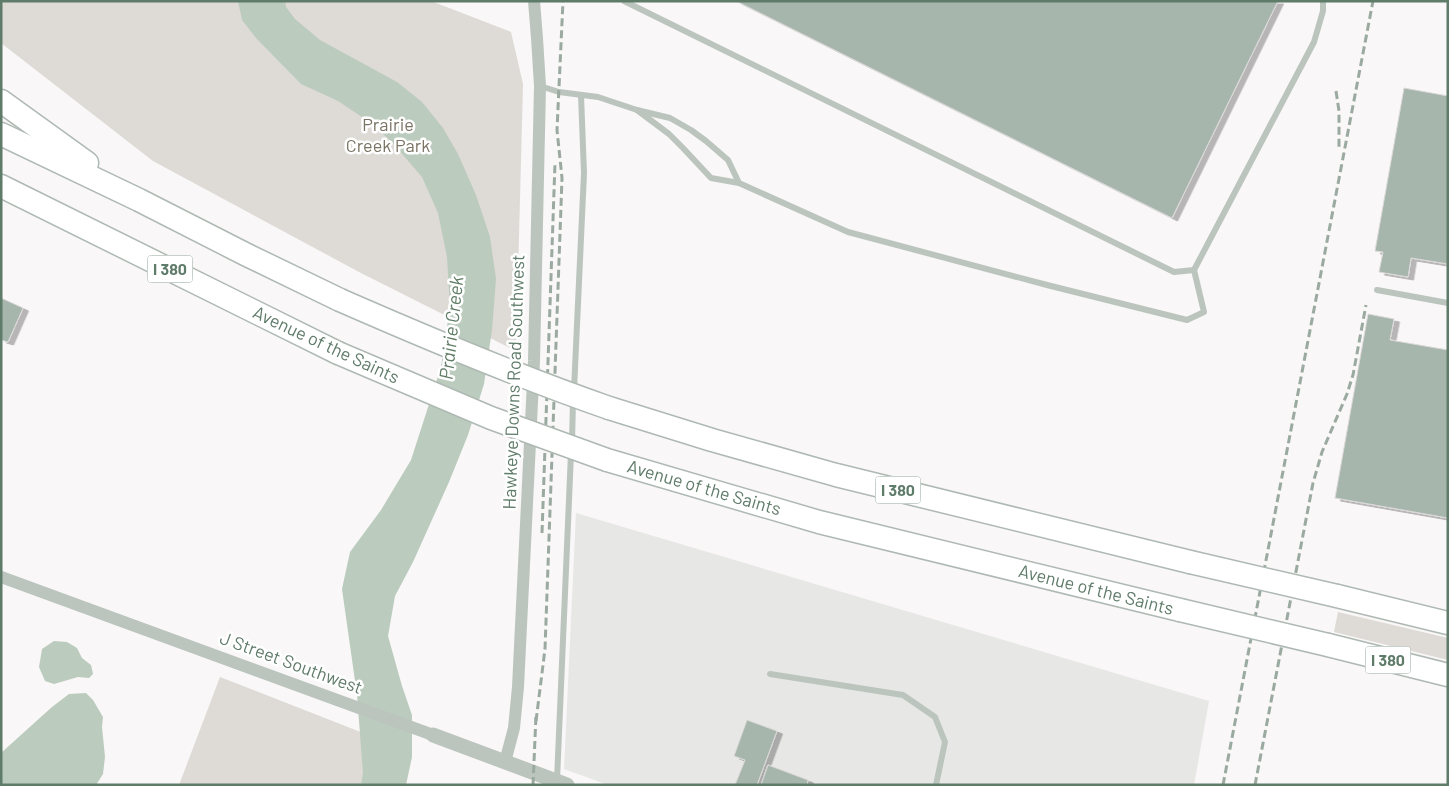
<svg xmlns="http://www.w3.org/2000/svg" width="1449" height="786" font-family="Barlow,sans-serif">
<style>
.built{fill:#e7e8e6}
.green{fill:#dedad6}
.water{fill:#bbcbbe}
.building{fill:#a7b6ac;stroke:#dbd9d9;filter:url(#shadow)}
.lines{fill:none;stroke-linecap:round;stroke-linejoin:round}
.motorway-casing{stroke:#afb9b3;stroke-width:25}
.service{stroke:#bbc5be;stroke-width:6}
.minor{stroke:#bbc5be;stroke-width:12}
.tertiary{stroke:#bbc5be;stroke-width:15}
.motorway{stroke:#fff;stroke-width:22}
.rail{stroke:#9baaa1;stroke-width:3;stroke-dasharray:8 4;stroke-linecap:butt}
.motorway-bridge-casing{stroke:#afb9b3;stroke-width:25;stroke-linecap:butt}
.motorway-bridge{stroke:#fff;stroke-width:22}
.labels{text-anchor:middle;stroke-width:5;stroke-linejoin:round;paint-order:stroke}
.shield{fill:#fff;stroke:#8fa396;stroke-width:1}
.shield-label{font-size:16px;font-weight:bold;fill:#5f7b69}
.park-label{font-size:18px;fill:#7a7363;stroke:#fff}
.street-label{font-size:18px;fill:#5f7b69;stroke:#fff}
.water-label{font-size:19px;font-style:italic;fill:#5f7c64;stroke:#fff}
</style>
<defs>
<filter id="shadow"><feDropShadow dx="5.5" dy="3" stdDeviation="0" flood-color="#0004"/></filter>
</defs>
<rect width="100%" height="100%" fill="#f9f7f7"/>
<path class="built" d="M 576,513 L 1209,701 L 1194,785 L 608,785 L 564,769 Z"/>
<g class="green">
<path d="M 1,1 L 431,1 L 511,32 L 523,84 L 516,351 L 359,272 L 153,161 L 1,43 Z"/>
<path d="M 1338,612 L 1448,638 L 1448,660 L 1334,632 Z"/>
<path d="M 220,677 L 404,749 L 400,785 L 179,785 Z"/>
</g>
<g class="water">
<path d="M 238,1 L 285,1 L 286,7 L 295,19 L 320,40 L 397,82 L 422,102 L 443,128 L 458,154 L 476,195 L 490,237 L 496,279 L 492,330 L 484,384 L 468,435 L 449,482 L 413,562 L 395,596 L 388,636 L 402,686 L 412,715 L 412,757 L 406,785 L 361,785 L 363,773 L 357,695 L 342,589 L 350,552 L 381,510 L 411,460 L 441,367 L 450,307 L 447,257 L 438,213 L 422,177 L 391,141 L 368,121 L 338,101 L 301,84 L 256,38 L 242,20 Z"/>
<path d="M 54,641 L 67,642 L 77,648 L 82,658 L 91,665 L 93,674 L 89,678 L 78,677 L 54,684 L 45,681 L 39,667 L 42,649 Z"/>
<path d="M 86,693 L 93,700 L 103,717 L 102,727 L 105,757 L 103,774 L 96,785 L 1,785 L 1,753 L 52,707 L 69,694 Z"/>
</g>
<g class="building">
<path d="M 736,1 L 1278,1 L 1172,218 Z"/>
<path d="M 1404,88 L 1448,96 L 1448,264 L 1411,258 L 1408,277 L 1379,272 L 1383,252 L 1375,251 Z"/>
<path d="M 1,298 L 23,308 L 8,342 L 1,340 Z"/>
<path d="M 1368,314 L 1394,319 L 1390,340 L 1448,350 L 1448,518 L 1335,498 Z"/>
<path d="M 747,720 L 777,731 L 757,785 L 735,785 L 745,760 L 734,756 Z"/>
<path d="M 768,765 L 808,780 L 807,785 L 761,785 Z"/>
</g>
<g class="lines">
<defs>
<g id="motorway">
<path d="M 1,101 L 87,163"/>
<path d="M 1,134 L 139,200 L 247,255 L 340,300"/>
<path d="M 1,186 L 338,353"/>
<path d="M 609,408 L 712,440 L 836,475 L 1190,562"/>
<path d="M 607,460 L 819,522 L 1180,610"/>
<path d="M 1337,596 L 1448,623"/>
<path d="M 1328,645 L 1448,675"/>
</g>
</defs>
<use href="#motorway" class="motorway-casing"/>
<g class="service">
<path d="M 624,1 L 1174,272 L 1194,270 L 1314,42 L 1323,11 L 1323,1"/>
<path d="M 540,86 L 559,92 L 598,97 L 637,110"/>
<path d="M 739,183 L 728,160 L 706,141 L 691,130 L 670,118 L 637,110 L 669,134 L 683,148 L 711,178 L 739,183 L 848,232 L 1047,285 L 1187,320 L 1204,312 L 1194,270"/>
<path d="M 1377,290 L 1448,303"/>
<path d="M 574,390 L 584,173 L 581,95"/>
<path d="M 572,443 L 573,400"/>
<path d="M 770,674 L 903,695 L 935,717 L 945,742 L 936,785"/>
<path d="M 557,780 L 571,453"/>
</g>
<g class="minor">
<path d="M 1,577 L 433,735"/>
<path d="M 505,762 L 514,728 L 518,687 L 534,361 L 540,86 L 537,38 L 534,1"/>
</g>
<path class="tertiary" d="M 433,735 L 567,785"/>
<use href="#motorway" class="motorway"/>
<g class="rail">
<path d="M 1336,91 L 1339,111 L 1339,149"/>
<path d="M 542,533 L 555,163"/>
<path d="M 536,721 L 545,649 L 562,178 L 557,130 L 563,1"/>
<path d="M 533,785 L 536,715"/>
<path d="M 1223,785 L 1373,1"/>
<path d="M 1255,785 L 1313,483 L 1322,452 L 1347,394 L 1353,375 L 1366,305"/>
</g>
<defs>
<g id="motorway-bridge">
<path d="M 340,300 C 429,339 517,376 609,408"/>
<path d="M 338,353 L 491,418 L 607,460"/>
<path d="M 1190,562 L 1337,596"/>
<path d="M 1180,610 L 1328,645"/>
</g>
</defs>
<use href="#motorway-bridge" class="motorway-bridge-casing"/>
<use href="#motorway-bridge" class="motorway-bridge"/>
</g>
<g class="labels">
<g class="shield">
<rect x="147.5" y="255.5" width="45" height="27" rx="4"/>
<rect x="875.5" y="476.5" width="45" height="27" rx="4"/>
<rect x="1365.5" y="646.5" width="45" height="27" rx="4"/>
</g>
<g class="shield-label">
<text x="170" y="275">I 380</text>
<text x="898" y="496">I 380</text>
<text x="1388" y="666">I 380</text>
</g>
<g class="park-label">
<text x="388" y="131">Prairie<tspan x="388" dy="21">Creek Park</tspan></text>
</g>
<g class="street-label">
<text transform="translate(326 345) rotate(25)" y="6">Avenue of the Saints</text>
<text transform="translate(514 382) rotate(-88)" y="6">Hawkeye Downs Road Southwest</text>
<text transform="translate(704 488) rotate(16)" y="6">Avenue of the Saints</text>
<text transform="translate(1096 590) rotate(14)" y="6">Avenue of the Saints</text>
<text transform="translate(291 663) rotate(20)" y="6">J Street Southwest</text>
</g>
<g class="water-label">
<text transform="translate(451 328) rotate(-84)" y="7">Prairie Creek</text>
</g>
</g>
<rect width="1449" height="786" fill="none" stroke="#5f7b69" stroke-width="5"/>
</svg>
